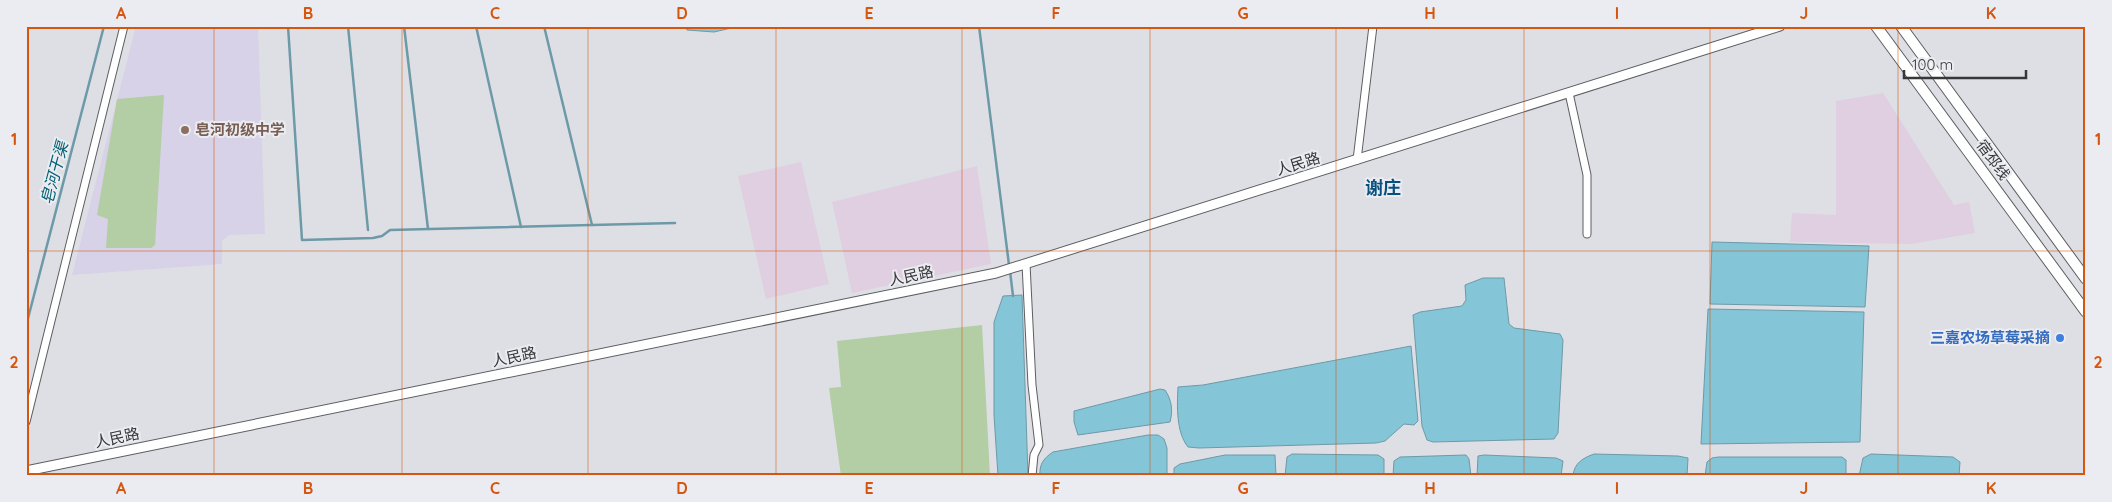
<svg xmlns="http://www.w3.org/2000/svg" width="2112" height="502" font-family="Quicksand,'Noto Sans SC',sans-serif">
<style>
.industrial{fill:#e0cfe0}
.education{fill:#d7d2e7}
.green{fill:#b3cda5}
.water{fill:#84c5d7;stroke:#6d9aa8}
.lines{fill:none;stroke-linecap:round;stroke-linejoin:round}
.stream{stroke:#6d9aa8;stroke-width:2.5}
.minor-casing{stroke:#5d5e62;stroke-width:9}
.tertiary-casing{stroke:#5d5e62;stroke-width:11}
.primary-casing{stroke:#5d5e62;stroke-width:12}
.minor{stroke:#fff;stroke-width:7}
.tertiary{stroke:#fff;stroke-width:9}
.primary{stroke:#fff;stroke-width:10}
.grid{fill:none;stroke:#d65610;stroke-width:1;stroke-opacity:0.55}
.education-dot{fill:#8d6e63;stroke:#ebecf1;stroke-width:2}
.shop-dot{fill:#3f7fe0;stroke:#ebecf1;stroke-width:2}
.labels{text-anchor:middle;stroke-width:4;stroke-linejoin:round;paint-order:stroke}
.education-label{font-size:15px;font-weight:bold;fill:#785e54;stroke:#ebecf1;text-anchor:start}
.street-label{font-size:15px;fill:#373739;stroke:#ebecf1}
.shop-label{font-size:15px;font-weight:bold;fill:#366cbe;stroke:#ebecf1;text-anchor:end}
.water-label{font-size:16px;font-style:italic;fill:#005f72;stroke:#ebecf1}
.quarter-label{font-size:18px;font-weight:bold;fill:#08507f;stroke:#ebecf1}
.neatline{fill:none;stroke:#d65610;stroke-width:2}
.grid-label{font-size:16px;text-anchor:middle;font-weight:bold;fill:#d65610}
</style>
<rect width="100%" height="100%" fill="#dedfe4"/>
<g class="industrial">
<path d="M 1883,93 L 1954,205 L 1969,202 L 1975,233 L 1911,244 L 1790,242 L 1792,213 L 1836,215 L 1836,101 Z"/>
<path d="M 801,162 L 829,284 L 766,299 L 738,176 Z"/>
<path d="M 977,166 L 991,264 L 852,293 L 832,202 Z"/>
</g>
<path class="education" d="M 136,26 L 258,26 L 265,234 L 229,235 L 222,241 L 222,264 L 72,275 Z"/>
<g class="green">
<path d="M 164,95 L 155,245 L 151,248 L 106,248 L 108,219 L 97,215 L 117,99 Z"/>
<path d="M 982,325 L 990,476 L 841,476 L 829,388 L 841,387 L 837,341 Z"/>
</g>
<g class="water">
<path d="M 684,26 L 740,26 L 714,32 L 687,30 Z"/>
<path d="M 1712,242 L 1869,246 L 1865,307 L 1710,304 Z"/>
<path d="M 1483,278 L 1504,278 L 1509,324 L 1514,328 L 1560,334 L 1563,340 L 1558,433 L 1554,439 L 1433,442 L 1427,440 L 1422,426 L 1413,315 L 1420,312 L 1462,306 L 1466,300 L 1465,285 Z"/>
<path d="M 1022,295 L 1028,476 L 998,476 L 994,415 L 994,322 L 1003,296 Z"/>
<path d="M 1708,309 L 1864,312 L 1860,442 L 1701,444 Z"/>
<path d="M 1411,346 L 1418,421 L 1414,425 L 1404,424 L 1385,441 L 1376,443 L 1199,448 L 1188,447 C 1176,432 1177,406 1178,387 L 1203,385 Z"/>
<path d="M 1160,389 L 1165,390 C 1172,400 1173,411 1170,422 L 1078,435 L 1074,422 L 1074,411 Z"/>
<path d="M 1148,435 L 1158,435 L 1164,439 L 1167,448 L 1167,476 L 1040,476 C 1039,464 1044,458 1053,452 Z"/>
<path d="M 1292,454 L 1378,455 L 1384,459 L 1384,476 L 1285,476 L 1287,457 Z"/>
<path d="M 1594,454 L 1678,456 L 1688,458 L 1687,476 L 1573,476 C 1574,463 1583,458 1594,454 Z"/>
<path d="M 1871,454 L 1953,457 L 1960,462 L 1959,476 L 1859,476 L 1863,458 Z"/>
<path d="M 1225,455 L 1275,455 L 1276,476 L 1174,476 L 1174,468 L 1180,464 Z"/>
<path d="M 1466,455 L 1469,459 L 1471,476 L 1393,476 L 1394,461 L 1400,457 Z"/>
<path d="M 1484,455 L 1556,458 L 1563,461 L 1561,476 L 1477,476 L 1478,456 Z"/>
<path d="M 1718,457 L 1842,457 L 1846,460 L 1846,476 L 1705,476 L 1707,462 L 1712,458 Z"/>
</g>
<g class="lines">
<g class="stream">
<path d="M 288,26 L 302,240 L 373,238 L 382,236 L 390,230 L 675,223"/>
<path d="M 348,26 L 368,230"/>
<path d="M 404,26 L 428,229"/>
<path d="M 476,26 L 521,227"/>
<path d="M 544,26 L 592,225"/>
<path d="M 979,26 L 1009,265"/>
<path d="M 1010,271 L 1013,296"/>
<path d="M 26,326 L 104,26"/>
</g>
<defs>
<g id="minor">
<path d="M 1569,93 L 1587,175 L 1587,234"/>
<path d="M 1357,160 L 1373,26"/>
<path d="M 1026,264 L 1032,385 L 1039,445 L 1034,455 L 1032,476"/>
<path d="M 26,422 L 124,26"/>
</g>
<path id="tertiary" d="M 26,471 L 996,273 L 1780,26"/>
<g id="primary">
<path d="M 1876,26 L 2086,312"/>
<path d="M 1901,26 L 2086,279"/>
</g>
</defs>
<use href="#minor" class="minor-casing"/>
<use href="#tertiary" class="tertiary-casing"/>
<use href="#primary" class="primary-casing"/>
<use href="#minor" class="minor"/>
<use href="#tertiary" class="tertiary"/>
<use href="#primary" class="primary"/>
</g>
<path class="grid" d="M 214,26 L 214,476M 402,26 L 402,476M 588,26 L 588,476M 776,26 L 776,476M 962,26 L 962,476M 1150,26 L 1150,476M 1336,26 L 1336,476M 1524,26 L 1524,476M 1710,26 L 1710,476M 1898,26 L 1898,476M 26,251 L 2086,251"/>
<circle class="education-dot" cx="185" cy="130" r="5"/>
<circle class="shop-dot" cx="2060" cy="338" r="5"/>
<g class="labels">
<g class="education-label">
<text x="195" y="135">皂河初级中学</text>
</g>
<g class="street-label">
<text transform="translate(1993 160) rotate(54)" y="5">宿邳线</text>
<text transform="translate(1298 164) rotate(-17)" y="5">人民路</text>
<text transform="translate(911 276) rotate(-12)" y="5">人民路</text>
<text transform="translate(514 357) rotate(-12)" y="5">人民路</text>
<text transform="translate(117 438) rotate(-12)" y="5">人民路</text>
</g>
<g class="shop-label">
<text x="2050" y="343">三嘉农场草莓采摘</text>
</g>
<g class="water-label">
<text transform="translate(54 173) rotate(-75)" y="6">皂河干渠</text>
</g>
<g class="quarter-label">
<text x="1383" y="194">谢庄</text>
</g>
</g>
<rect width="2112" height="502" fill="none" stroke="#ebecf1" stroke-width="55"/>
<path d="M1904 70v8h122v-8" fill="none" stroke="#373739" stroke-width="2.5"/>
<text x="1912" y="70" font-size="15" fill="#373739" stroke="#ebecf1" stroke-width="4" paint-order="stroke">100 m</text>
<rect x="28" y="28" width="2056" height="446" class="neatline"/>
<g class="grid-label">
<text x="121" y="19">A</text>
<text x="308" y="19">B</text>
<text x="495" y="19">C</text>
<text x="682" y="19">D</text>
<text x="869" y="19">E</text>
<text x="1056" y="19">F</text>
<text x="1243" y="19">G</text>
<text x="1430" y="19">H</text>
<text x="1617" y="19">I</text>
<text x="1804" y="19">J</text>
<text x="1991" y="19">K</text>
<text x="14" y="145">1</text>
<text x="2098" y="145">1</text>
<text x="14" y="368">2</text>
<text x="2098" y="368">2</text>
<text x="121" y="494">A</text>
<text x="308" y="494">B</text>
<text x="495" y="494">C</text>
<text x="682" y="494">D</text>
<text x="869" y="494">E</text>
<text x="1056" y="494">F</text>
<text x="1243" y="494">G</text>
<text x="1430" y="494">H</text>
<text x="1617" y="494">I</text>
<text x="1804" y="494">J</text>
<text x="1991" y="494">K</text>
</g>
</svg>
